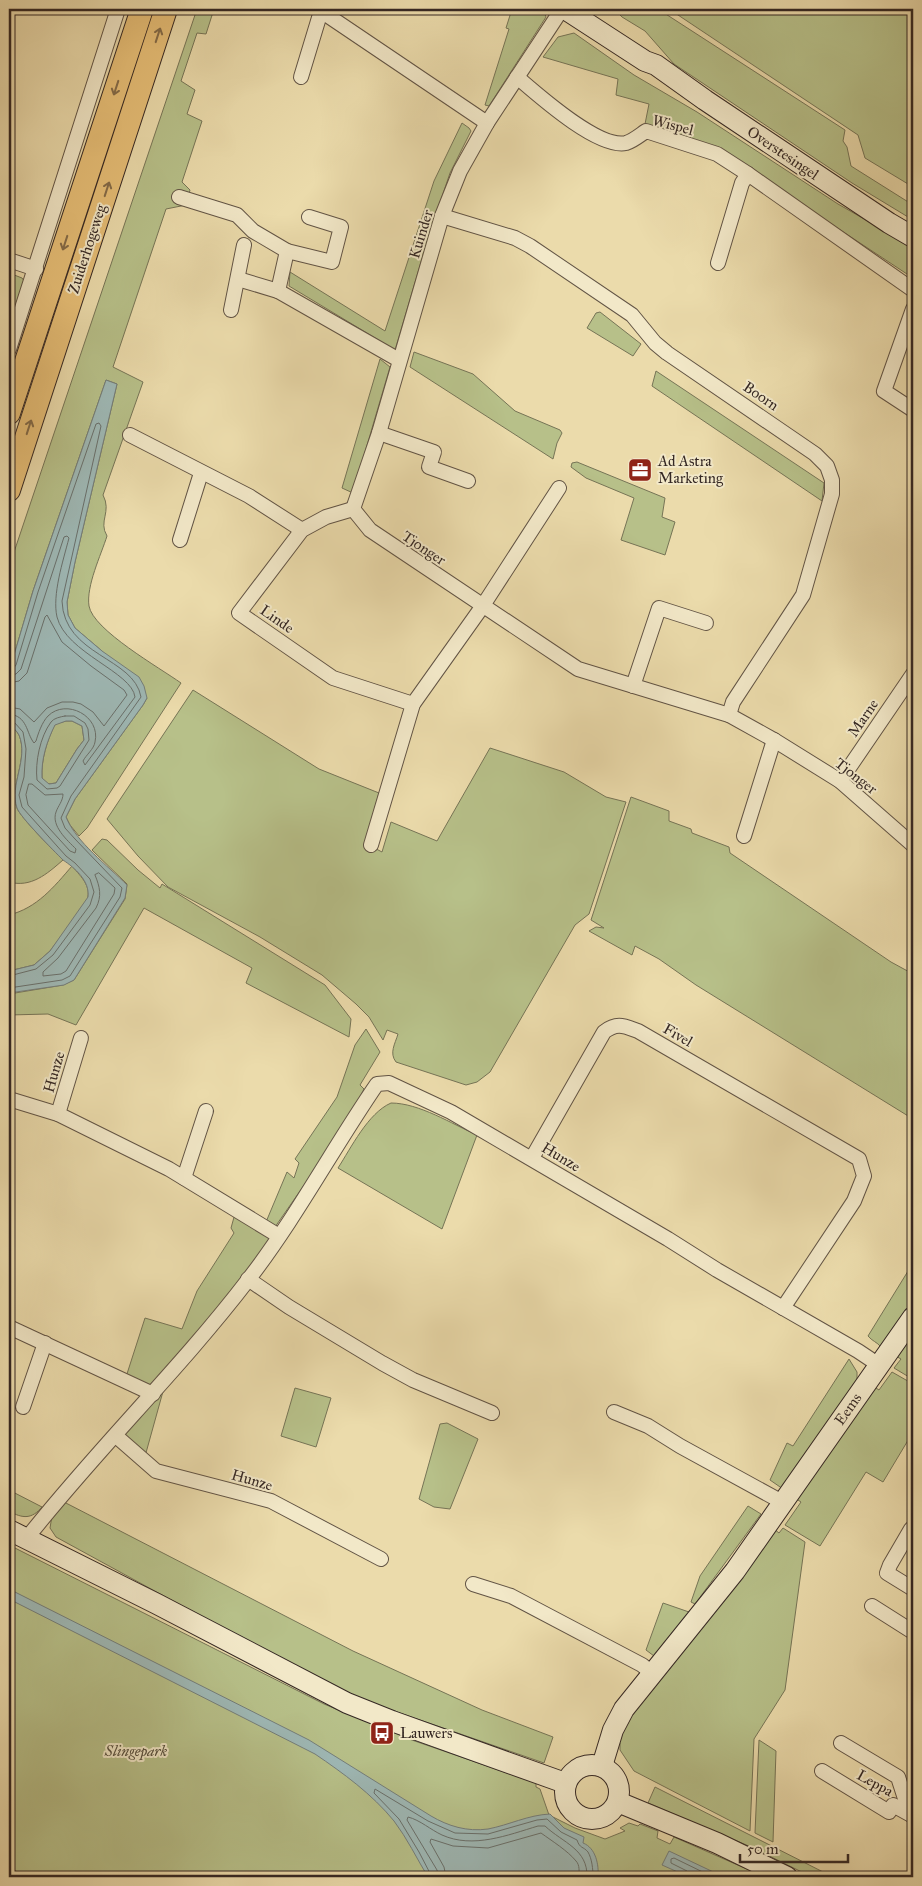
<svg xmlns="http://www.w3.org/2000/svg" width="922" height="1886" font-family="'IM FELL Great Primer',serif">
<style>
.green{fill:#b7c089;stroke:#767456}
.water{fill:#9eb8b5;stroke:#747e7b;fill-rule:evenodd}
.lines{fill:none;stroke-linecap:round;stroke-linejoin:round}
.shore{stroke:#69706c;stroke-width:1}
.street-casing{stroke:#625445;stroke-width:16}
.secondary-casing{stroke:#342723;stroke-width:22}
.primary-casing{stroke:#342723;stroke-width:24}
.street{stroke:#f2e8c8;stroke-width:14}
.secondary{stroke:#f2e8c8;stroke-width:20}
.primary{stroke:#e6be76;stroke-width:22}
.oneway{stroke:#846b48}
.labels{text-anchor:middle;stroke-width:4;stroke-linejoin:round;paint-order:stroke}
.street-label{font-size:15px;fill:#342723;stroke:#f2e8c8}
.poi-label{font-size:15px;fill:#342723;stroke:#f2e8c8;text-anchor:start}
.park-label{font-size:15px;font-style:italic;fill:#554d3c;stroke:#f2e8c8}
</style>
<rect width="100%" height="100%" fill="#ebdbab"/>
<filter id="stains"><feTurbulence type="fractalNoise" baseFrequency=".004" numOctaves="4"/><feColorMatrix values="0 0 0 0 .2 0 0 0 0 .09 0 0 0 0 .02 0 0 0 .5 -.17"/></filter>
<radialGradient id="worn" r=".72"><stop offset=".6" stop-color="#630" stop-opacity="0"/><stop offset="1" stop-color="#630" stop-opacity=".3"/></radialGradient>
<g class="green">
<path d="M 197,9 L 214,9 L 206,34 L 197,33 L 181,81 L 195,90 L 187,114 L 202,121 L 182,182 L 190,190 L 186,205 L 166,209 L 113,367 L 143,382 L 103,495 C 112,512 98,521 107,536 C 101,555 86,586 89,606 C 93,630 160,668 181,683 L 87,828 L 79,836 L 70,825 L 66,817 L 75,799 L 143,705 L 147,698 L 102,651 L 75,628 L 68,615 L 67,602 L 75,562 L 117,384 L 106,380 L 33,591 L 9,672 L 9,567 Z"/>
<path d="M 512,9 L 543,9 L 546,17 L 489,106 L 485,105 L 509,29 L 506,28 Z"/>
<path d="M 614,9 L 658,9 L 845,130 L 843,141 L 847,147 L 851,166 L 913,205 L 913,220 L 852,183 L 674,64 L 645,31 L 622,17 Z"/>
<path d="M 669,9 L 913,9 L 913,187 L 865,158 L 858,135 Z"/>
<path d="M 574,33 L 634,75 L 697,112 L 838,204 L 913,247 L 913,278 L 719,150 L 644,129 L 649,104 L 616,95 L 618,79 L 543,57 L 558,37 Z"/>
<path d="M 462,123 L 469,128 L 471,131 L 450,173 L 429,235 L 395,350 L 289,286 L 290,272 L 385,331 L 434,181 Z"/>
<path d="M 9,273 L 22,278 L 25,282 L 10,325 Z"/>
<path d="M 600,312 L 641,344 L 633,356 L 587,328 L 596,313 Z"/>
<path d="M 414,352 L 473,374 L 515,411 L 560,430 L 562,433 L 557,443 L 553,459 L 410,367 Z"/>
<path d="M 380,359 L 390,367 L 353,493 L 342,488 Z"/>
<path d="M 656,371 L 824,483 L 822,501 L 652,386 Z"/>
<path d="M 577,462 L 665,498 L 662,517 L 675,522 L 665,555 L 621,540 L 634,498 L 586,478 L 571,467 L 572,463 Z"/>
<path d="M 193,690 L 319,769 L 379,793 L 365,843 L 382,852 L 391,822 L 437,841 L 490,748 L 564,772 L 606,797 L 626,802 L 589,914 L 575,925 L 490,1072 L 477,1082 L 466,1085 L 396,1062 C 389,1053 395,1044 398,1034 L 387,1030 L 383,1040 L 369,1017 L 356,1004 L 322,975 L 260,937 L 168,887 L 138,856 L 107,819 Z"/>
<path d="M 66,721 L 72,721 L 82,726 L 84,740 L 77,749 L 56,783 L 48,784 L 42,778 C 41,759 47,741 55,724 Z"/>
<path d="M 9,723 C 12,727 17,731 19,735 C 29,759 9,785 17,808 C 20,817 54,851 63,860 C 47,874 31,888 9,882 Z"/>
<path d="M 631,797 L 669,811 L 669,821 L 691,829 L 692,833 L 729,847 L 730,853 L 891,962 L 913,974 L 913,1119 L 696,985 L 659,959 L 635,946 L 632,955 L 589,931 L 596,927 L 604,928 L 591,920 Z"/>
<path d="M 102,839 L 107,840 L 138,870 L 160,888 L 162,884 L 325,985 L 351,1019 L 349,1037 L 246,983 L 252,968 L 144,908 L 76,1025 L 48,1014 L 9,1015 L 9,994 L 63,985 L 74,980 L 125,899 L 127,884 L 92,850 Z"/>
<path d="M 72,866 C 82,878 93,887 86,903 L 50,951 L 34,965 L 9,971 L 9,915 C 37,908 54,887 72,866 Z"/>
<path d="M 366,1029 L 380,1052 L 360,1085 L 364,1089 L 348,1122 L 275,1227 L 266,1222 L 287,1172 L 294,1178 L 299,1163 L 295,1159 L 337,1097 L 355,1045 Z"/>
<path d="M 391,1103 C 419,1103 452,1124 477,1135 L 442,1229 L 338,1168 C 351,1148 368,1113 391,1103 Z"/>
<path d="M 236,1210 L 279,1236 L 167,1377 L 144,1460 L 115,1436 L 153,1394 L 125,1380 L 145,1318 L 182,1329 L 197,1291 L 234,1233 L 231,1228 Z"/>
<path d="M 913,1263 L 913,1301 L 889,1338 L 881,1347 C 877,1342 872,1341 868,1336 Z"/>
<path d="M 913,1327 L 913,1370 L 909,1377 L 894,1368 L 901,1359 L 894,1355 Z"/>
<path d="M 849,1359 L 857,1372 L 857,1383 L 783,1489 L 770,1480 L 787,1443 L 793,1446 Z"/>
<path d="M 892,1372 L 913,1384 L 913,1432 L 883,1482 L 866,1472 L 820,1546 L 785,1525 L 801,1502 L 795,1498 L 873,1386 L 879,1390 Z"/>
<path d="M 295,1388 L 331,1398 L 316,1447 L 281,1436 Z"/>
<path d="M 447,1423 L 478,1439 L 450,1509 L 434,1507 L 419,1499 L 440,1424 Z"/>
<path d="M 9,1490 L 42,1507 C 32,1519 23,1519 9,1511 Z"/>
<path d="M 64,1502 L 353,1651 L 482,1710 L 553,1737 L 544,1763 L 374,1704 L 323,1683 L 56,1537 L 50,1528 L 52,1516 Z"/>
<path d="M 748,1506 L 761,1514 L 695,1604 L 691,1602 L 700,1576 Z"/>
<path d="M 783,1528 L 805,1542 L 785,1690 L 754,1739 L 750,1831 L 634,1771 L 620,1750 L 620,1743 L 616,1741 L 623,1725 L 774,1529 L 779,1533 Z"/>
<path d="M 9,1545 L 324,1704 L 409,1739 L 536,1783 L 536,1787 L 540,1789 L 549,1815 L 575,1828 L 605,1839 L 625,1831 L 620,1828 L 629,1823 L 638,1826 L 640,1824 L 658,1831 L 657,1838 L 670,1844 L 674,1837 L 765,1877 L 23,1877 L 9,1871 Z"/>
<path d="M 663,1603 L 689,1612 L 693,1615 L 658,1659 L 646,1650 Z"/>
<path d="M 759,1740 L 776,1751 L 773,1842 L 755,1833 Z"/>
<path d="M 655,1787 L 833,1877 L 812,1877 L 751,1847 L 648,1803 Z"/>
</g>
<g class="water">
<path d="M 106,380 L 117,384 L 75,562 L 67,602 L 68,615 L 75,628 L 102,651 L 139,677 L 144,686 L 147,698 L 143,705 L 75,799 L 66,817 C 76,842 108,866 127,885 L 125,898 L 74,980 L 64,985 L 9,993 L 9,971 L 34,965 L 50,951 L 88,897 C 90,881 75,868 63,860 C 54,851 20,817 17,808 C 9,785 29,759 19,735 C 17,731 12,727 9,723 L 9,672 L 33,591 ZM 66,721 L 72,721 L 82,726 L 84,740 L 77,749 L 56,783 L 49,784 L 42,778 C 41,759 47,741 55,725 Z"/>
<path d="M 9,1589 L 309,1740 L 431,1816 C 448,1826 467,1832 488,1829 C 509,1825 528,1815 550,1814 L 564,1828 L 584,1837 L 583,1843 C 596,1848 599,1865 598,1877 L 428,1877 C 417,1859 407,1838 394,1821 C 372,1794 343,1773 315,1754 L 9,1599 Z"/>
<path d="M 669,1851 L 724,1877 L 689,1877 L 662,1865 Z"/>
</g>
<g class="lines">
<g class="shore">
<path d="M 9,669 L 13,669 L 16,665 L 38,592 L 96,424 L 99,423 L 101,426 L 62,601 C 64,656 134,657 141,697 L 71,796 L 61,818 L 65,828 L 75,839 L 122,888 L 120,897 L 70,976 L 62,980 L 9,988"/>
<path d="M 9,676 L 16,674 L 21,669 L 64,537 L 67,536 L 69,538 C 63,561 52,595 57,617 C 66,653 132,672 135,697 L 85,765 L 83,761 C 86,755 94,749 95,742 C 101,716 66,698 48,716 C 42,722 38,734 36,741 L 34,743 C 26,733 28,716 9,714"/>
<path d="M 9,683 L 19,681 L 27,673 L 45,617 L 47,615 L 62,642 L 91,666 L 124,690 L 127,695 L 104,726 L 93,712 L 81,704 L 73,702 L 62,702 L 47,708 L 34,722 L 20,709 L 9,707"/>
<path d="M 65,716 L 74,716 L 85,723 L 88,729 L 89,740 L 60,786 L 57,788 L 47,789 L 37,780 C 35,762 40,737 51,722 C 54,718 60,717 65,716 Z"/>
<path d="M 9,720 L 14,722 L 23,732 L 26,749 L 24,777 L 19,795 L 22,807 L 66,856 L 75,863 L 90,879 L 94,892 L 90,905 L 53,955 L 36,969 L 9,976"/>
<path d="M 29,784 L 32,784 L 45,795 L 63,794 C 63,801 58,806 56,812 C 51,826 67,840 76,849 L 75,853 L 70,851 L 28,805 L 26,795 Z"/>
<path d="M 99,873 L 115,888 L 114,894 L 66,971 L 61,974 L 43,976 L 43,972 L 58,958 L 96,908 C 102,896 100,887 95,875 Z"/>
<path d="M 432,1877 L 419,1852 L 399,1819 L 374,1793 L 375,1789 L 428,1821 L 455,1833 L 488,1834 L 537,1820 L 547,1819 L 561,1832 L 577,1840 C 580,1849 583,1846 588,1852 C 592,1859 593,1869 593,1877"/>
<path d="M 438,1877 L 437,1870 L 407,1820 L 408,1817 C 420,1820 431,1830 442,1835 C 473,1849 508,1835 538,1826 L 545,1826 C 563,1843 588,1849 587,1877"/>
<path d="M 446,1877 L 444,1867 L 430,1842 L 431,1839 L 453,1846 L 488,1848 L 541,1833 C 552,1841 568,1851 576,1861 C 580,1865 579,1872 579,1877"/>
<path d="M 690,1877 L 687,1871 L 671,1863 L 671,1859 L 674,1858 L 713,1877"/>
</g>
<defs>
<g id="street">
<path d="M 318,9 L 487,123"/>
<path d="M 301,77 L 321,11"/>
<path d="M 517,77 C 538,95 598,149 626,143 C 633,141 640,135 646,131 L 717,154 L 748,174 L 913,290"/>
<path d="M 179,197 L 237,215 L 253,231 L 287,251 L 278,291 L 399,360"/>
<path d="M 442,216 L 515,238 L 530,246 L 632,315 L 655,343 L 667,353 L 815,454 L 827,466 L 832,480 L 832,494 L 803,595 L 733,702 L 729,715"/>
<path d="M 287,251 L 332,262 L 341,227 L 309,217"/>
<path d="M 9,260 L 36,269"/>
<path d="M 718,263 L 742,183 L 748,174"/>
<path d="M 238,279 L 278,291"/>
<path d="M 913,309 L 884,391 L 913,410"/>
<path d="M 231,310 L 244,245"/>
<path d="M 9,349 L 118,9"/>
<path d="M 379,433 L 434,452 L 429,467 L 468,481"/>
<path d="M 130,435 L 249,496 L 302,530"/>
<path d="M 353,509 L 370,530 L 578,669 L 729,715 L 774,740 L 840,781 L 913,845"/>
<path d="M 353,509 L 379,433 L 442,216 L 460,171 L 487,123 L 562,9"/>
<path d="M 353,509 L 326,517 L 302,530 L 239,613 L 333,678 L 413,704"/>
<path d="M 180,540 L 201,473"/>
<path d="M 633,686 L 659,608 L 706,623"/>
<path d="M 840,781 L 913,674"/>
<path d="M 744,836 L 774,740"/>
<path d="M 371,845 L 413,704 L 482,607 L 559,488"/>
<path d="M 9,1099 L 58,1114 L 169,1169 L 279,1236"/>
<path d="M 58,1114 L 81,1038"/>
<path d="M 532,1158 L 604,1032 C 617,1022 624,1026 638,1031 L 859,1159 L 864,1176 L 854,1201 L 783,1308"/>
<path d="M 184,1178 L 206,1111"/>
<path d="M 248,1279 L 289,1307 L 382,1363 L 413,1380 L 492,1413"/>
<path d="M 9,1327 L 153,1394"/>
<path d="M 23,1407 L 45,1343"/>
<path d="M 614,1412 L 648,1426 L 680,1446 L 784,1503"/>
<path d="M 116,1436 L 156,1471 L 271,1501 L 381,1559"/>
<path d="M 911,1529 L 890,1565 L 887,1573 L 913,1589"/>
<path d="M 27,1538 C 97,1449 179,1370 248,1280 C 296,1218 333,1148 377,1084 L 389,1083 L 451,1112 L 668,1239 L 717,1270 L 858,1351 L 879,1365"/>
<path d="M 473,1584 L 511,1596 L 642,1665 L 653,1674"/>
<path d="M 872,1606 L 913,1632"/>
<path d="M 841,1743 L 898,1777 L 910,1814"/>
<path d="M 822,1771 L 889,1812 L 893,1805 L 913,1816"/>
<path d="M 9,1876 L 11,1877"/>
</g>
<g id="secondary">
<path d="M 565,9 L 645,61 L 656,65 L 705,100 L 889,223 L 913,237"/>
<path d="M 9,1530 L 157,1604 L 347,1703 L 392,1721 L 565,1783"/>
<circle cx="592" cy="1792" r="27"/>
<path d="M 602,1766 L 613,1730 L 624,1709 L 735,1571 L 913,1317"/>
<path d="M 618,1802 L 717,1843 L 787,1877"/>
</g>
<g id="primary">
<path d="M 9,413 L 142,9"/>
<path d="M 9,490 L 166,9"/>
</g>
</defs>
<use href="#street" class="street-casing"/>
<use href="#secondary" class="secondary-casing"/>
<use href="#primary" class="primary-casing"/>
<use href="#street" class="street"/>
<use href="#secondary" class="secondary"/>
<use href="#primary" class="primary"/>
</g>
<defs><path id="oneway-shaft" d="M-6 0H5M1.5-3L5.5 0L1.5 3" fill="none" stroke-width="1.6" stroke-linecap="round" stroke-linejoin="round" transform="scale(1.25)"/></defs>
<g class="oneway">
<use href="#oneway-shaft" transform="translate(158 35) rotate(-72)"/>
<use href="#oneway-shaft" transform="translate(116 88) rotate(108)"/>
<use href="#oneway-shaft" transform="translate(107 189) rotate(-72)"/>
<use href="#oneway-shaft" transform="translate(65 243) rotate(108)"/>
<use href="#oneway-shaft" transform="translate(29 427) rotate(-72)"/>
</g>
<defs>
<symbol id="office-square" viewBox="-11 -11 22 22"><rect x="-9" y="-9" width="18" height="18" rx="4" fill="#8f2418" stroke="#f2e8c8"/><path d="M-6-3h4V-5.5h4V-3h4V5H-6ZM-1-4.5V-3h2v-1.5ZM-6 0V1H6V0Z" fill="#fff"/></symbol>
<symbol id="bus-square" viewBox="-11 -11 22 22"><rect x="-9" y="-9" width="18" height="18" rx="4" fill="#8f2418" stroke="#f2e8c8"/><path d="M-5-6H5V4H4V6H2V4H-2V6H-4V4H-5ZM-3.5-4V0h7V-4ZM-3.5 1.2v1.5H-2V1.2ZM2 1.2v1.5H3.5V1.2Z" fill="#fff"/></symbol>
</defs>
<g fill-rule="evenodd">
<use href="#office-square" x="626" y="456" width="28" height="28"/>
<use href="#bus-square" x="368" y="1719" width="28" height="28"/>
</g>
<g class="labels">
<g class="street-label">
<text transform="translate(673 125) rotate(15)" y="5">Wispel</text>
<text transform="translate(783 153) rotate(34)" y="5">Overstesingel</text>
<text transform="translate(421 234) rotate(-73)" y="5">Kuinder</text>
<text transform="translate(87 249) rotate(-72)" y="5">Zuiderhogeweg</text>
<text transform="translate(761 396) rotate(34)" y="5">Boorn</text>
<text transform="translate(424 548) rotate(34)" y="5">Tjonger</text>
<text transform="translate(277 619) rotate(35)" y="5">Linde</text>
<text transform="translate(863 718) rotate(-56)" y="5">Marne</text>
<text transform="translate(856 776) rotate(38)" y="5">Tjonger</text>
<text transform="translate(678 1035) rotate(30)" y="5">Fivel</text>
<text transform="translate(54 1072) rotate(-74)" y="5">Hunze</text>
<text transform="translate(561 1157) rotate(31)" y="5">Hunze</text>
<text transform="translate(848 1409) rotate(-55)" y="5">Eems</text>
<text transform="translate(252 1480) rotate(16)" y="5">Hunze</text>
<text transform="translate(875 1783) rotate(29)" y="5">Leppa</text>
</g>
<g class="poi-label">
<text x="658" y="466">Ad Astra<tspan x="658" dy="17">Marketing</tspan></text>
<text x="400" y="1738">Lauwers</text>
</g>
<g class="park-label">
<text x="136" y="1756">Slingepark</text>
</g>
</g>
<rect width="922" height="1886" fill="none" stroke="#ebdbab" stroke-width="30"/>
<rect x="10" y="10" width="902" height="1866" fill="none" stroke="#342723" stroke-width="2.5"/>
<rect x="15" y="15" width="892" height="1856" fill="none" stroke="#342723"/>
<path d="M740 1854v8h108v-8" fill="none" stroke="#342723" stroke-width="2.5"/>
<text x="747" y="1854" font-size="15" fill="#342723" stroke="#f2e8c8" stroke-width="4" paint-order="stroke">50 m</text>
<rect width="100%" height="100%" filter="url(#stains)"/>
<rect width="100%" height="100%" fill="url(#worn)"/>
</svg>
